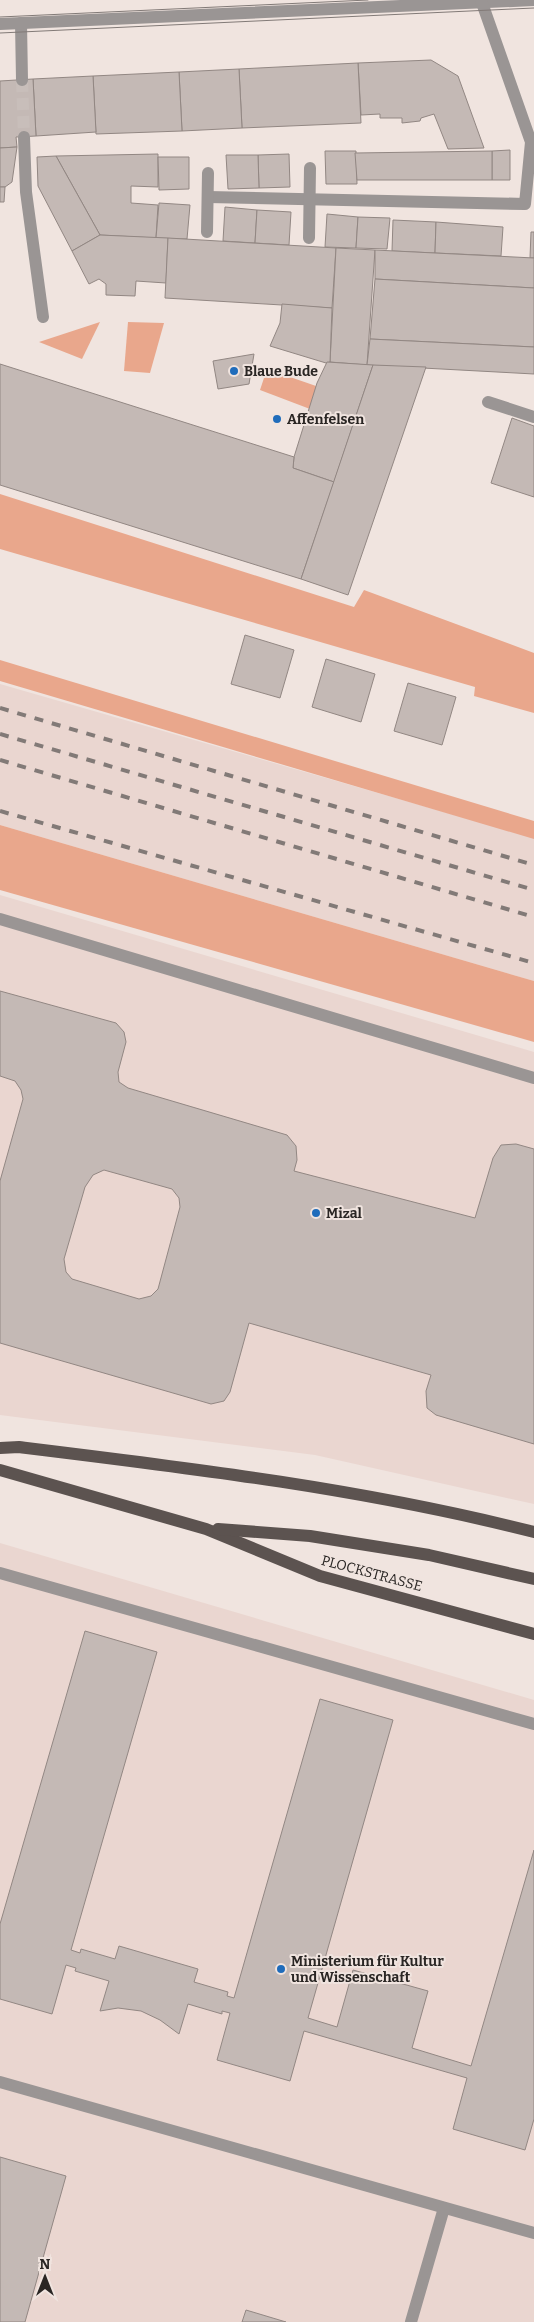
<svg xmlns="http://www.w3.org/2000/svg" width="534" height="2322" font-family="Bitter,serif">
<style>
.built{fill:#ead6d0}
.green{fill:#e9a78c}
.building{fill:#c4b9b5;stroke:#928783;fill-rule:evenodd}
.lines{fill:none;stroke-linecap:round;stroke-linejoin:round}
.minor-tunnel{stroke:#c8beba;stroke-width:12;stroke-dasharray:12 6;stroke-linecap:butt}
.minor{stroke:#9a9594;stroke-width:12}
.major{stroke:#5c5350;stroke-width:12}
.tram{stroke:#827a77;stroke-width:1}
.rail{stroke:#827a77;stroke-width:4;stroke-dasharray:9 9;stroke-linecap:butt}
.poi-dot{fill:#1f6cbb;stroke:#f0e4df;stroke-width:2}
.labels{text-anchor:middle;stroke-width:4;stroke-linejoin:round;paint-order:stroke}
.poi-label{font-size:14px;font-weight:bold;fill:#2a2624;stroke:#f0e4df;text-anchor:start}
.street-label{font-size:14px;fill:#2a2624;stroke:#f0e4df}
</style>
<rect width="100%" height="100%" fill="#f0e4df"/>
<g class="built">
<path d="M 0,684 L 534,838 L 534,981 L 0,825 Z"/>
<path d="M 0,895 L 534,1052 L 534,1504 L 315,1455 L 0,1415 Z"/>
<path d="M 0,1543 L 534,1700 L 534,2322 L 0,2322 Z"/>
</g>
<g class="green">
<path d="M 100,322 L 82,359 L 39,342 Z"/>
<path d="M 128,322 L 164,323 L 150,373 L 124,371 Z"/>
<path d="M 267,369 L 316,386 L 310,409 L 260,390 Z"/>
<path d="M 0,494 L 354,607 L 364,590 L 534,653 L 534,713 L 474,696 L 475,687 L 0,549 Z"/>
<path d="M 0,660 L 534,821 L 534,839 L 0,681 Z"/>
<path d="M 0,825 L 534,981 L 534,1042 L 0,890 Z"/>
</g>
<g class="building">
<path d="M 431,60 L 458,76 L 484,148 L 448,149 L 434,114 L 421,118 L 420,121 L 402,123 L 402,118 L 380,118 L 380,114 L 361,115 L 358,63 Z"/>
<path d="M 358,63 L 361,123 L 242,128 L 239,69 Z"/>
<path d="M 239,69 L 242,128 L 182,131 L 179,72 Z"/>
<path d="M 179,72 L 182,131 L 96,134 L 93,76 Z"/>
<path d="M 93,76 L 96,132 L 36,136 L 33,79 Z"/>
<path d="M 33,79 L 36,136 L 16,137 L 17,147 L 0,148 L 0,81 Z"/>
<path d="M 17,147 L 12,182 L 5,187 L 0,187 L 0,148 Z"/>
<path d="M 510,150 L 510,180 L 492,180 L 492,151 Z"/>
<path d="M 325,151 L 356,151 L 357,184 L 326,184 Z"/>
<path d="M 492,151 L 492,180 L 357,180 L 355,153 Z"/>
<path d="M 158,154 L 158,187 L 131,186 L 131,203 L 158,205 L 156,238 L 100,235 L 56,156 Z"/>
<path d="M 289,154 L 290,187 L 259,188 L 258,155 Z"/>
<path d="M 226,155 L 258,155 L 259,188 L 228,189 Z"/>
<path d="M 56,156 L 100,235 L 72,251 L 38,186 L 37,157 Z"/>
<path d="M 158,157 L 189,157 L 189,189 L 159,190 Z"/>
<path d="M 0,187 L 5,187 L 4,202 L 0,202 Z"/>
<path d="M 159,203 L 190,205 L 187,239 L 156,238 Z"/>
<path d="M 225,207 L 257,210 L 255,243 L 223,241 Z"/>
<path d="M 257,210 L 291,212 L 289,245 L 255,243 Z"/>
<path d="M 327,214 L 358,217 L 356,248 L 325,247 Z"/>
<path d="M 358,217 L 390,218 L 387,249 L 356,248 Z"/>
<path d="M 393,220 L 436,222 L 435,253 L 392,251 Z"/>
<path d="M 436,222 L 503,227 L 501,256 L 435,253 Z"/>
<path d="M 531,232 L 534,232 L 534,258 L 530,258 Z"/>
<path d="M 100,235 L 168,238 L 166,283 L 136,281 L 135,296 L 106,295 L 106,284 L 99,279 L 89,284 L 72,251 Z"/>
<path d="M 168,238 L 336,248 L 332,308 L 165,298 Z"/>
<path d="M 336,248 L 375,250 L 367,365 L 330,362 Z"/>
<path d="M 375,250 L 534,258 L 534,288 L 375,279 Z"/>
<path d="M 375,279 L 534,288 L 534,347 L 370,339 Z"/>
<path d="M 282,304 L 332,308 L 330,362 L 326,363 L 270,346 L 280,323 Z"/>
<path d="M 370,339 L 534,347 L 534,374 L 367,365 Z"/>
<path d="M 254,354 L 249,384 L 218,389 L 213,361 Z"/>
<path d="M 327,362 L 373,365 L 334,482 L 293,468 L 294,457 L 317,383 Z"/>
<path d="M 0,364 L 294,457 L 293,468 L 334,482 L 301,579 L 0,485 Z"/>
<path d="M 373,365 L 426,367 L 348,595 L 301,579 Z"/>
<path d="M 512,418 L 534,426 L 534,497 L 491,483 Z"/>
<path d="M 245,635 L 294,650 L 280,698 L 231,684 Z"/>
<path d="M 326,659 L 375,674 L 361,722 L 312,707 Z"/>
<path d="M 408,683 L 456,697 L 442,745 L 394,731 Z"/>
<path d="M 0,991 L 116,1023 L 124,1032 L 126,1042 L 118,1072 L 119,1082 L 128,1088 L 287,1135 L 296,1146 L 297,1160 L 294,1171 L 475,1218 L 493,1158 L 501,1145 L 516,1144 L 534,1149 L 534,1444 L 436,1415 L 427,1408 L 426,1391 L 431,1375 L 249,1323 L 230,1392 L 224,1401 L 211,1404 L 0,1343 L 0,1181 L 23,1099 L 21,1090 L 15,1081 L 0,1076 ZM 104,1170 L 172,1189 L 179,1198 L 180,1207 L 158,1289 L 151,1296 L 139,1299 L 72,1279 L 66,1272 L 64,1259 L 85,1187 L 93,1175 Z"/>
<path d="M 85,1631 L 157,1652 L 71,1950 L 80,1953 L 81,1949 L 115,1959 L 119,1946 L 198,1969 L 194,1982 L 228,1992 L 227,1996 L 234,1998 L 320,1699 L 393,1720 L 308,2018 L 337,2027 L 353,1970 L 428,1991 L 412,2048 L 471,2066 L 534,1850 L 534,2119 L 525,2150 L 453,2129 L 467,2078 L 304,2031 L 290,2081 L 217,2060 L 230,2013 L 222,2011 L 222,2014 L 188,2004 L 179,2034 L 160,2020 L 141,2011 L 118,2008 L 100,2011 L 109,1981 L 75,1971 L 76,1968 L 66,1965 L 52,2014 L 0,1999 L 0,1924 Z"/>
<path d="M 0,2157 L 66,2176 L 25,2322 L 0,2322 Z"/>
<path d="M 246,2310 L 286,2322 L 242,2322 Z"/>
</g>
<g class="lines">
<path class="minor-tunnel" d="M 22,80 L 24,137"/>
<g class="minor">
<path d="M 21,23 L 22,80"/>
<path d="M 0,24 L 534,0"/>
<path d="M 24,137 L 26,192 L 43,317"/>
<path d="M 208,197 L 525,204 L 531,142 L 481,0"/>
<path d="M 207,232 L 208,173"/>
<path d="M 309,238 L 310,168"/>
<path d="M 488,402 L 534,417"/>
<path d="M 0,919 L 534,1078"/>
<path d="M 0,1573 L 534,1724"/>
<path d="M 0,2082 L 534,2233"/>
<path d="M 411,2322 L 444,2208"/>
</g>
<g class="major">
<path d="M 0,1448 L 19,1447 C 191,1468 365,1489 534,1532"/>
<path d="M 0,1470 L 206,1529 L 320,1576 L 534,1634"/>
<path d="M 218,1529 L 310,1536 L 429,1555 L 534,1579"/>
</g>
<g class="tram">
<path d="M 0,17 L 368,0"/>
<path d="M 0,33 L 534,8"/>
</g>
<g class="rail">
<path d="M 0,708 L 534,865"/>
<path d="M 0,734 L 534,890"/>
<path d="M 0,760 L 534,917"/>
<path d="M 0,811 L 534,963"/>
</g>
</g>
<g class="poi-dot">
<circle cx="234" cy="371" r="5"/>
<circle cx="277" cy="419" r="5"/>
<circle cx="316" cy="1213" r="5"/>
<circle cx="281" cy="1969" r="5"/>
</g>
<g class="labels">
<g class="poi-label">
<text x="244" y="376">Blaue Bude</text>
<text x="287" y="424">Affenfelsen</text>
<text x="326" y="1218">Mizal</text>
<text x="291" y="1966">Ministerium für Kultur<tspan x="291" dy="16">und Wissenschaft</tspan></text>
</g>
<g class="street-label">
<text transform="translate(372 1573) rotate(15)" y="5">PLOCKSTRASSE</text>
</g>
</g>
<g transform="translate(45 2277)" stroke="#f0e4df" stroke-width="4" paint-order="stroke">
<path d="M0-4L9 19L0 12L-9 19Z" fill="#2a2624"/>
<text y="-8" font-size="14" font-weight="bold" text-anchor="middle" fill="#2a2624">N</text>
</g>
</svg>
